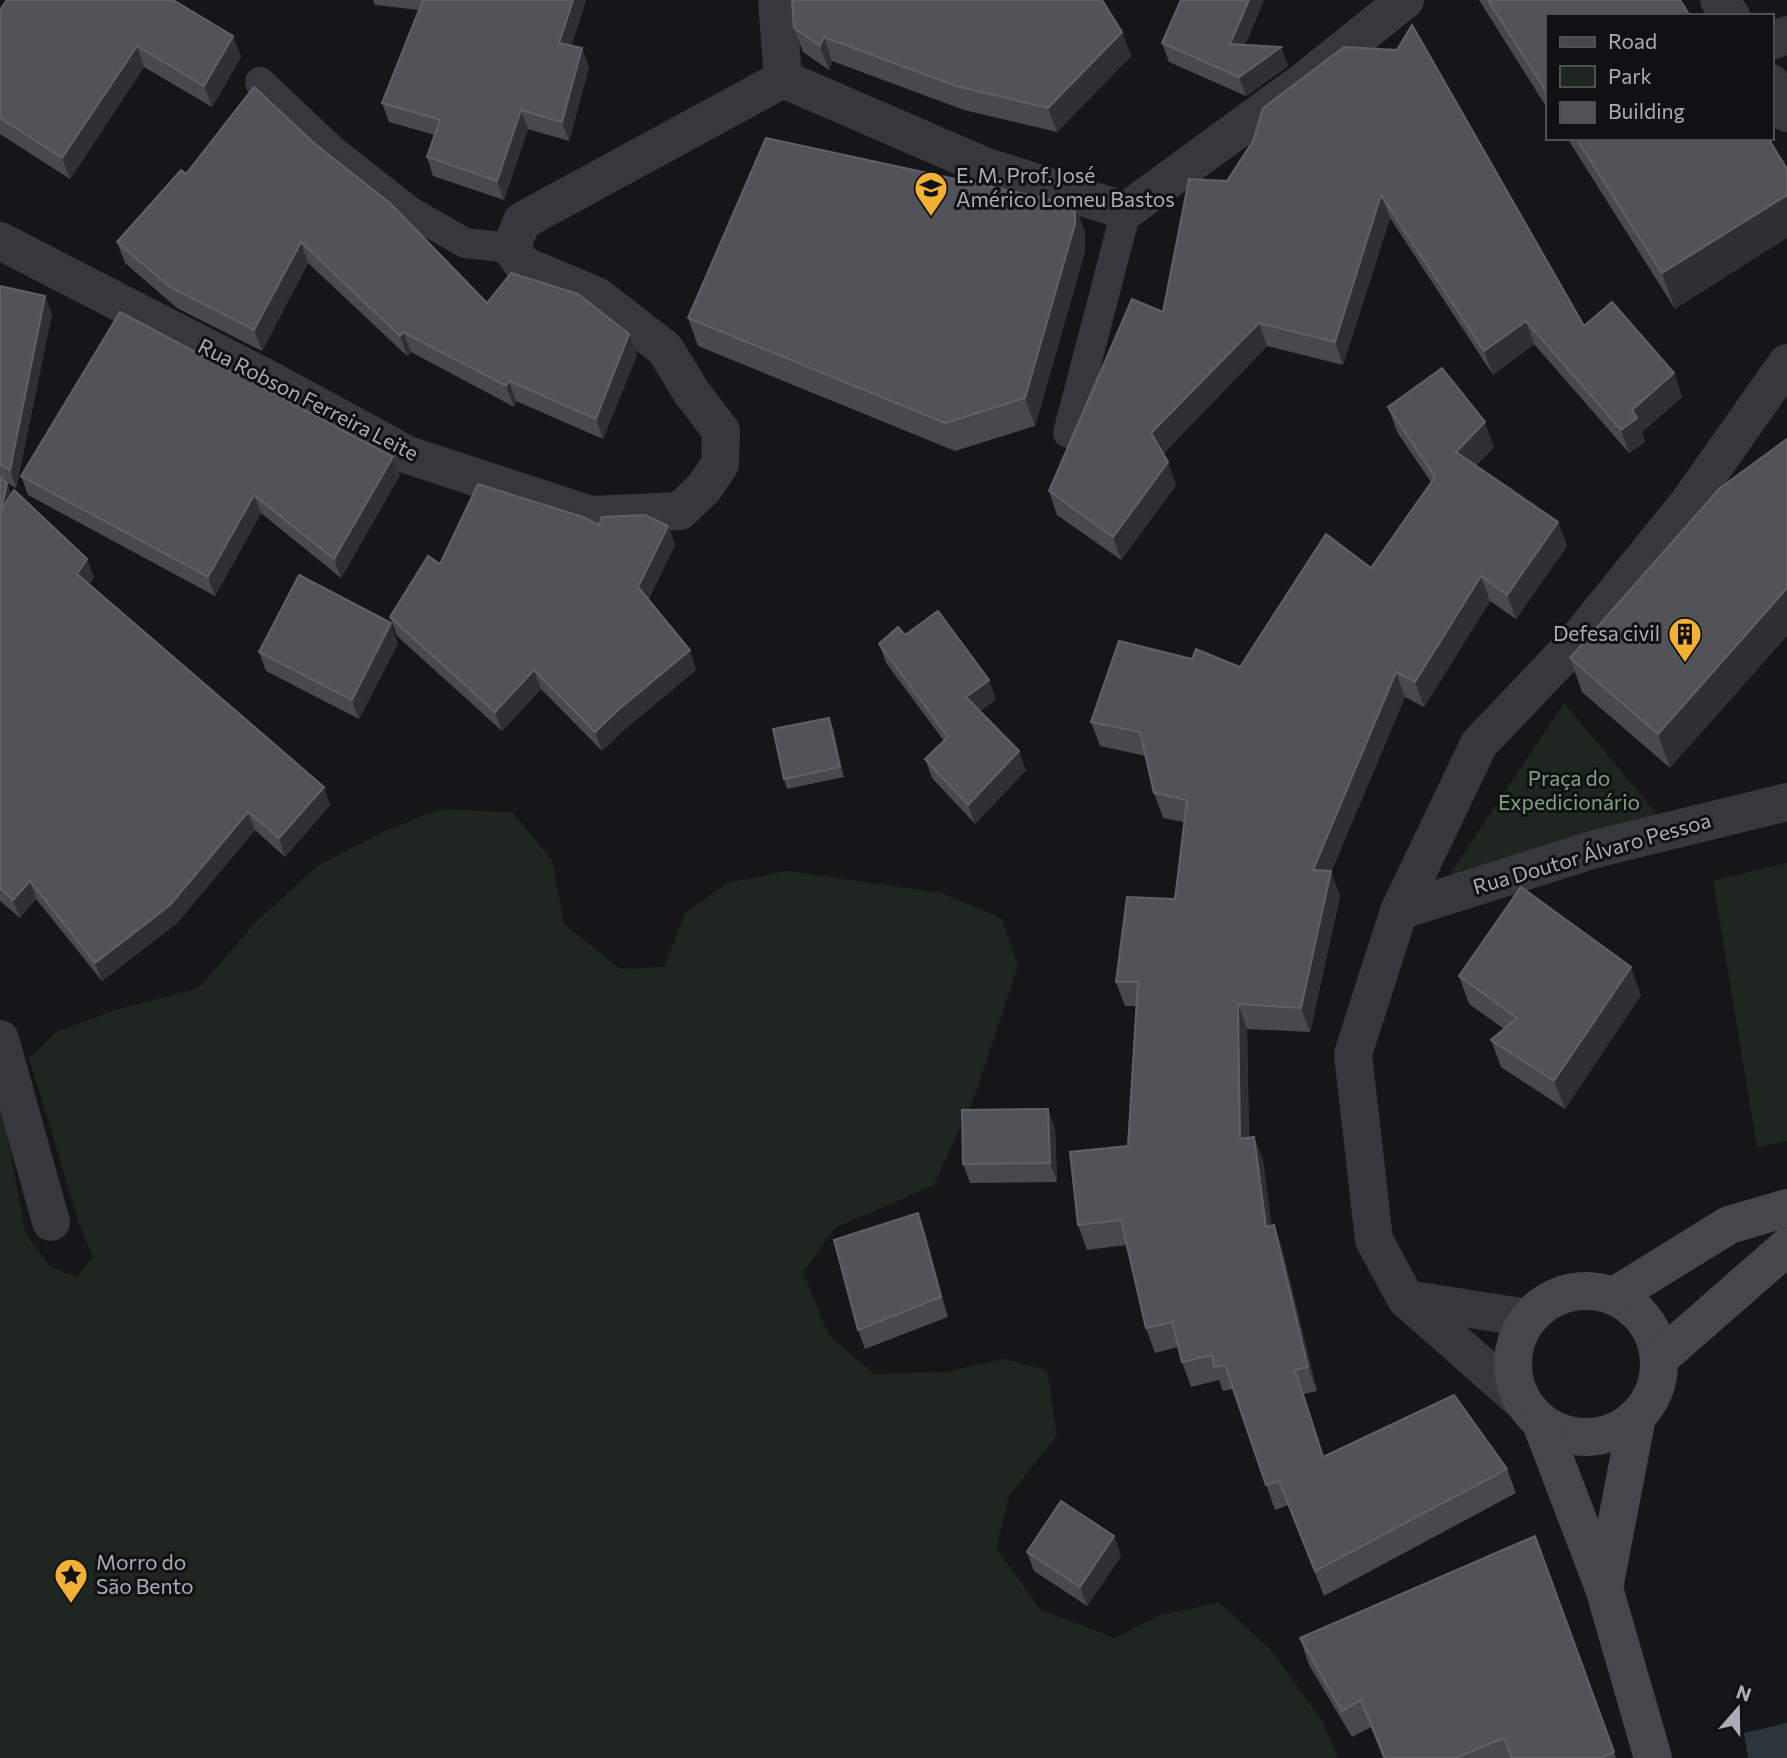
<svg xmlns="http://www.w3.org/2000/svg" width="1787" height="1758" font-family="Commissioner,sans-serif">
<style>
.green{fill:#1e261f}
.water{fill:#2c353c}
.lines{fill:none;stroke-linecap:round;stroke-linejoin:round}
.service{stroke:#37383d;stroke-width:30}
.minor{stroke:#37383d;stroke-width:38}
.secondary{stroke:#45474d;stroke-width:38}
.wall{fill:#47494d}
.shaded-wall{fill:#2f3033}
.building{fill:#525359;stroke:#5f6168;stroke-width:2}
.labels{text-anchor:middle;stroke-width:6;stroke-linejoin:round;paint-order:stroke}
.poi-label{font-size:21px;fill:#a8adb8;stroke:#111113;text-anchor:start}
.street-label{font-size:21px;fill:#a8adb8;stroke:#111113}
.park-label{font-size:21px;fill:#7fa381;stroke:#111113}
</style>
<rect width="100%" height="100%" fill="#161618"/>
<g class="green">
<path d="M 1564,703 L 1663,821 L 1447,878 Z"/>
<path d="M 440,809 L 512,812 L 552,860 L 564,924 L 620,969 L 664,967 L 685,913 L 727,883 L 788,871 L 942,893 L 1001,918 L 1018,966 L 976,1092 L 934,1185 L 835,1228 L 803,1272 L 828,1334 L 874,1374 L 945,1372 L 1004,1359 L 1047,1370 L 1057,1435 L 1009,1496 L 996,1548 L 1041,1610 L 1115,1638 L 1158,1616 L 1219,1602 L 1272,1651 L 1322,1721 L 1338,1758 L 0,1758 L 0,1098 L 26,1235 L 51,1267 L 76,1277 L 93,1258 L 80,1226 L 29,1058 L 56,1032 L 118,1009 L 199,988 L 255,923 L 317,866 L 385,831 Z"/>
<path d="M 1787,863 L 1787,1141 L 1757,1147 L 1713,881 Z"/>
</g>
<path class="water" d="M 1787,1723 L 1787,1758 L 1748,1758 L 1744,1733 Z"/>
<g class="lines">
<g class="service">
<path d="M 260,82 L 332,150 L 411,212 L 465,243 L 511,248"/>
<path d="M 1068,433 L 1126,211"/>
</g>
<g class="minor">
<path d="M 777,0 L 783,79"/>
<path d="M 1719,0 L 1731,16"/>
<path d="M 1771,41 L 1787,35"/>
<path d="M 783,79 L 984,166 L 1126,211 L 1304,81 L 1405,0"/>
<path d="M 1771,83 L 1787,113"/>
<path d="M 0,241 L 266,378 L 408,455 L 591,515 L 680,511 L 704,488 L 720,464 L 721,431 L 692,393 L 665,349 L 597,296 L 523,265 L 511,248 L 522,221 L 783,79"/>
<path d="M 1399,911 L 1595,849 L 1787,802"/>
<path d="M 0,1039 L 51,1222"/>
<path d="M 1406,1299 L 1528,1318"/>
<path d="M 1524,1403 L 1406,1299 L 1374,1240 L 1353,1054 L 1399,911 L 1479,744 L 1575,643 L 1689,502 L 1787,363"/>
</g>
<g class="secondary">
<circle cx="1586" cy="1364" r="73"/>
<path d="M 1614,1296 L 1729,1225 L 1787,1208"/>
<path d="M 1660,1358 L 1787,1247"/>
<path d="M 1541,1423 L 1604,1588 L 1653,1758"/>
<path d="M 1604,1588 L 1637,1417"/>
</g>
</g>
<g class="wall">
<path d="M 373,0 L 586,0 L 571,46 L 582,48 L 589,67 L 569,141 L 528,129 L 504,200 L 433,176 L 427,157 L 435,135 L 389,122 L 382,103 L 419,10 L 375,5 Z"/>
<path d="M 1181,0 L 1264,0 L 1245,45 L 1281,47 L 1288,66 L 1246,96 L 1169,62 L 1162,43 Z"/>
<path d="M 1479,0 L 1680,0 L 1547,16 L 1547,108 Z"/>
<path d="M 0,10 L 233,36 L 241,57 L 212,107 L 144,67 L 70,179 L 0,134 Z"/>
<path d="M 794,28 L 1122,32 L 1131,56 L 1057,132 L 964,110 L 832,61 L 829,70 L 803,52 Z"/>
<path d="M 1263,108 L 1584,326 L 1674,373 L 1682,397 L 1642,432 L 1645,442 L 1629,453 L 1534,344 L 1493,375 L 1390,218 L 1343,365 L 1267,346 L 1163,454 L 1176,485 L 1121,560 L 1057,515 L 1049,491 L 1163,312 L 1227,181 L 1253,141 Z"/>
<path d="M 1567,138 L 1768,138 L 1675,309 Z"/>
<path d="M 314,143 L 487,303 L 629,334 L 637,355 L 603,439 L 516,401 L 514,407 L 411,352 L 407,356 L 308,263 L 262,351 L 177,308 L 125,263 L 117,242 L 186,174 Z"/>
<path d="M 1075,205 L 1085,233 L 1085,251 L 1035,426 L 955,451 L 698,346 L 688,318 Z"/>
<path d="M 0,286 L 52,314 L 16,488 L 7,483 L 11,494 L 94,577 L 89,584 L 324,787 L 330,805 L 285,857 L 255,830 L 177,923 L 102,981 L 36,899 L 20,918 L 0,901 Z"/>
<path d="M 1388,407 L 1494,447 L 1476,466 L 1558,522 L 1567,546 L 1516,619 L 1490,601 L 1424,707 L 1405,697 L 1331,872 L 1340,896 L 1310,1032 L 1247,1029 L 1249,1138 L 1254,1137 L 1263,1161 L 1271,1225 L 1274,1225 L 1282,1249 L 1317,1391 L 1304,1394 L 1324,1457 L 1507,1469 L 1516,1493 L 1324,1596 L 1288,1505 L 1275,1510 L 1233,1389 L 1223,1391 L 1219,1380 L 1191,1387 L 1182,1362 L 1178,1347 L 1155,1353 L 1146,1328 L 1127,1245 L 1087,1250 L 1078,1225 L 1128,1146 L 1136,1006 L 1125,1006 L 1116,982 L 1175,899 L 1184,822 L 1163,818 L 1154,793 L 1146,756 L 1100,746 L 1091,722 L 1192,659 L 1240,667 L 1371,568 L 1431,482 L 1397,432 Z"/>
<path d="M 400,475 L 341,578 L 261,513 L 215,596 L 28,495 L 21,476 Z"/>
<path d="M 1720,488 L 1670,768 L 1582,692 L 1570,658 Z"/>
<path d="M 599,525 L 668,526 L 675,545 L 648,600 L 696,670 L 625,729 L 602,751 L 541,689 L 502,731 L 397,636 L 390,617 L 440,564 Z"/>
<path d="M 905,635 L 996,699 L 980,711 L 1026,770 L 975,824 L 932,778 L 925,759 L 944,741 L 886,663 L 879,644 Z"/>
<path d="M 398,643 L 359,719 L 266,671 L 259,652 Z"/>
<path d="M 833,728 L 844,777 L 787,789 L 784,779 Z"/>
<path d="M 1459,976 L 1641,995 L 1565,1109 L 1501,1067 L 1491,1040 L 1504,1029 L 1469,1004 Z"/>
<path d="M 1048,1109 L 1055,1129 L 1057,1182 L 970,1183 L 963,1164 Z"/>
<path d="M 925,1232 L 948,1317 L 865,1349 L 858,1330 Z"/>
<path d="M 1114,1536 L 1121,1556 L 1087,1606 L 1034,1571 L 1027,1552 Z"/>
<path d="M 1535,1536 L 1616,1758 L 1383,1758 L 1371,1727 L 1352,1737 L 1309,1665 L 1300,1638 Z"/>
</g>
<g class="shaded-wall">
<path d="M 573,0 L 586,0 L 566,62 L 559,43 Z"/>
<path d="M 1249,0 L 1264,0 L 1237,63 L 1230,44 Z"/>
<path d="M 1122,32 L 1131,56 L 1057,132 L 1048,108 Z"/>
<path d="M 233,36 L 241,57 L 212,107 L 204,86 Z"/>
<path d="M 824,37 L 832,61 L 829,70 L 820,46 Z"/>
<path d="M 137,46 L 144,67 L 70,179 L 62,158 Z"/>
<path d="M 1281,47 L 1288,66 L 1246,96 L 1239,77 Z"/>
<path d="M 582,48 L 589,67 L 569,141 L 562,122 Z"/>
<path d="M 521,110 L 528,129 L 504,200 L 497,181 Z"/>
<path d="M 1381,195 L 1390,218 L 1343,365 L 1335,342 Z"/>
<path d="M 1787,195 L 1787,238 L 1675,309 L 1662,273 Z"/>
<path d="M 1075,205 L 1085,233 L 1085,251 L 1035,426 L 1025,398 Z"/>
<path d="M 301,242 L 308,263 L 262,351 L 254,330 Z"/>
<path d="M 45,296 L 52,314 L 16,488 L 10,470 Z"/>
<path d="M 1526,321 L 1534,344 L 1493,375 L 1484,351 Z"/>
<path d="M 1259,323 L 1267,346 L 1160,457 L 1151,433 Z"/>
<path d="M 403,332 L 411,352 L 407,356 L 400,336 Z"/>
<path d="M 629,334 L 637,355 L 603,439 L 596,419 Z"/>
<path d="M 1674,373 L 1682,397 L 1642,432 L 1645,442 L 1629,453 L 1621,430 L 1632,410 Z"/>
<path d="M 509,381 L 516,401 L 514,407 L 506,386 Z"/>
<path d="M 1485,422 L 1494,447 L 1465,477 L 1456,452 Z"/>
<path d="M 393,457 L 400,475 L 341,578 L 334,559 Z"/>
<path d="M 1168,462 L 1176,485 L 1121,560 L 1113,537 Z"/>
<path d="M 7,483 L 14,501 L 1,510 Z"/>
<path d="M 254,495 L 261,513 L 215,596 L 208,577 Z"/>
<path d="M 1558,522 L 1567,546 L 1516,619 L 1507,595 Z"/>
<path d="M 668,526 L 675,545 L 645,607 L 638,587 Z"/>
<path d="M 87,559 L 94,577 L 84,592 L 77,574 Z"/>
<path d="M 1481,576 L 1490,601 L 1424,707 L 1415,682 Z"/>
<path d="M 1787,588 L 1787,636 L 1670,768 L 1658,734 Z"/>
<path d="M 391,623 L 398,643 L 359,719 L 352,700 Z"/>
<path d="M 690,650 L 696,670 L 625,729 L 602,751 L 595,732 L 618,710 Z"/>
<path d="M 534,670 L 541,689 L 502,731 L 495,712 Z"/>
<path d="M 1396,672 L 1405,697 L 1331,872 L 1340,896 L 1310,1032 L 1301,1008 L 1313,870 Z"/>
<path d="M 989,680 L 996,699 L 973,716 L 966,697 Z"/>
<path d="M 829,718 L 833,728 L 844,777 L 840,767 Z"/>
<path d="M 1019,751 L 1026,770 L 975,824 L 968,805 Z"/>
<path d="M 324,787 L 330,805 L 285,857 L 279,838 Z"/>
<path d="M 248,812 L 255,830 L 177,923 L 102,981 L 95,963 Z"/>
<path d="M 30,881 L 36,899 L 20,918 L 13,900 Z"/>
<path d="M 1631,967 L 1641,995 L 1565,1109 L 1554,1081 Z"/>
<path d="M 1238,1004 L 1247,1029 L 1249,1163 L 1240,1139 Z"/>
<path d="M 1048,1109 L 1055,1129 L 1057,1182 L 1050,1163 Z"/>
<path d="M 1254,1137 L 1263,1161 L 1275,1251 L 1266,1227 Z"/>
<path d="M 918,1213 L 925,1232 L 948,1317 L 941,1297 Z"/>
<path d="M 1274,1225 L 1282,1249 L 1317,1391 L 1308,1367 Z"/>
<path d="M 1295,1370 L 1304,1394 L 1332,1481 L 1323,1457 Z"/>
<path d="M 1114,1536 L 1121,1556 L 1087,1606 L 1080,1587 Z"/>
</g>
<g class="building">
<path d="M 7,0 L 173,0 L 233,36 L 204,86 L 137,46 L 62,158 L 0,118 L 0,10 Z"/>
<path d="M 423,0 L 573,0 L 559,43 L 582,48 L 562,122 L 521,110 L 497,181 L 427,157 L 440,120 L 382,103 Z"/>
<path d="M 792,0 L 1102,0 L 1122,32 L 1048,108 L 956,86 L 824,37 L 820,46 L 794,28 Z"/>
<path d="M 1181,0 L 1249,0 L 1230,44 L 1281,47 L 1239,77 L 1162,43 Z"/>
<path d="M 1488,0 L 1680,0 L 1690,16 L 1547,16 L 1547,93 Z"/>
<path d="M 1412,25 L 1584,326 L 1612,302 L 1674,373 L 1632,410 L 1637,418 L 1621,430 L 1526,321 L 1484,351 L 1381,195 L 1335,342 L 1259,323 L 1151,433 L 1168,462 L 1113,537 L 1049,491 L 1132,299 L 1163,312 L 1189,179 L 1227,181 L 1253,141 L 1263,108 L 1344,47 L 1397,50 Z"/>
<path d="M 254,87 L 314,143 L 391,204 L 487,303 L 511,273 L 578,294 L 629,334 L 596,419 L 509,381 L 506,386 L 403,332 L 400,336 L 301,242 L 254,330 L 170,287 L 117,242 L 181,170 L 186,174 Z"/>
<path d="M 766,138 L 1075,205 L 1075,224 L 1025,398 L 945,423 L 688,318 Z"/>
<path d="M 1576,138 L 1768,138 L 1787,169 L 1787,195 L 1662,273 Z"/>
<path d="M 0,286 L 45,296 L 10,470 L 0,465 Z"/>
<path d="M 120,312 L 393,457 L 334,559 L 254,495 L 208,577 L 21,476 Z"/>
<path d="M 1442,368 L 1485,422 L 1456,452 L 1558,522 L 1507,595 L 1481,576 L 1415,682 L 1396,672 L 1313,870 L 1331,871 L 1301,1008 L 1238,1004 L 1240,1139 L 1254,1137 L 1266,1227 L 1274,1225 L 1308,1367 L 1295,1370 L 1323,1457 L 1454,1395 L 1507,1469 L 1315,1571 L 1279,1481 L 1266,1485 L 1225,1365 L 1214,1367 L 1212,1355 L 1182,1362 L 1172,1322 L 1146,1328 L 1121,1220 L 1078,1225 L 1070,1152 L 1128,1146 L 1138,982 L 1116,982 L 1127,897 L 1175,899 L 1187,800 L 1154,793 L 1140,732 L 1091,722 L 1119,641 L 1192,659 L 1196,649 L 1240,667 L 1326,534 L 1371,568 L 1435,477 L 1388,407 Z"/>
<path d="M 1787,439 L 1787,588 L 1658,734 L 1570,658 L 1720,488 Z"/>
<path d="M 0,477 L 7,483 L 1,510 L 14,490 L 87,559 L 77,574 L 324,787 L 279,838 L 248,812 L 170,905 L 95,963 L 30,881 L 13,900 L 0,888 Z"/>
<path d="M 478,484 L 583,517 L 599,525 L 602,517 L 645,515 L 668,526 L 638,587 L 690,650 L 618,710 L 595,732 L 534,670 L 495,712 L 390,617 L 428,556 L 440,564 Z"/>
<path d="M 299,575 L 391,623 L 352,700 L 259,652 Z"/>
<path d="M 938,611 L 989,680 L 966,697 L 1019,751 L 968,805 L 925,759 L 948,737 L 879,644 L 898,627 L 905,635 Z"/>
<path d="M 829,718 L 840,767 L 784,779 L 773,729 Z"/>
<path d="M 1521,887 L 1631,967 L 1554,1081 L 1491,1040 L 1517,1018 L 1459,976 Z"/>
<path d="M 1048,1109 L 1050,1163 L 963,1164 L 962,1110 Z"/>
<path d="M 918,1213 L 941,1297 L 858,1330 L 834,1240 Z"/>
<path d="M 1061,1501 L 1114,1536 L 1080,1587 L 1027,1552 Z"/>
<path d="M 1535,1536 L 1614,1752 L 1600,1758 L 1512,1758 L 1504,1738 L 1455,1758 L 1385,1758 L 1361,1700 L 1342,1711 L 1300,1638 Z"/>
</g>
<defs>
<symbol id="school-pin" viewBox="-11 -11 22 30"><path d="M0 17L-7.5 6A9.5 9.5 0 1 1 7.5 6Z" fill="#f2b134" stroke="#111113"/><path d="M0-5L7-2L0 1L-7-2ZM-4 1L0 2.5L4 1V4Q0 6-4 4Z" fill="#111"/></symbol>
<symbol id="building-pin" viewBox="-11 -11 22 30"><path d="M0 17L-7.5 6A9.5 9.5 0 1 1 7.5 6Z" fill="#f2b134" stroke="#111113"/><path d="M-4-6H4V6H1V3H-1V6H-4ZM-2.5-4.3h1.7v1.8h-1.7ZM.8-4.3h1.7v1.8H.8ZM-2.5-1h1.7V.8h-1.7ZM.8-1h1.7V.8H.8Z" fill="#111"/></symbol>
<symbol id="sight-pin" viewBox="-11 -11 22 30"><path d="M0 17L-7.5 6A9.5 9.5 0 1 1 7.5 6Z" fill="#f2b134" stroke="#111113"/><path d="M0-6L1.8-2.2L6-1.7L2.9 1.2L3.7 5.4L0 3.3L-3.7 5.4L-2.9 1.2L-6-1.7L-1.8-2.2Z" fill="#111"/></symbol>
</defs>
<g fill-rule="evenodd">
<use href="#school-pin" x="912" y="169" width="38" height="52"/>
<use href="#building-pin" x="1666" y="615" width="38" height="52"/>
<use href="#sight-pin" x="52" y="1556" width="38" height="52"/>
</g>
<g class="labels">
<g class="poi-label">
<text x="956" y="183">E. M. Prof. José<tspan x="956" dy="24">Américo Lomeu Bastos</tspan></text>
<text x="1660" y="641" text-anchor="end">Defesa civil</text>
<text x="96" y="1570">Morro do<tspan x="96" dy="24">São Bento</tspan></text>
</g>
<g class="street-label">
<text transform="translate(308 400) rotate(27)" y="7">Rua Robson Ferreira Leite</text>
<text transform="translate(1592 854) rotate(-16)" y="7">Rua Doutor Álvaro Pessoa</text>
</g>
<g class="park-label">
<text x="1569" y="786">Praça do<tspan x="1569" dy="24">Expedicionário</tspan></text>
</g>
</g>
<rect x="1546" y="14" width="228" height="126" fill="#111113" stroke="#4d4f55" stroke-width="2"/>
<rect x="1560" y="37" width="35" height="10" fill="#45474d" stroke="#4d4f55" stroke-width="2"/>
<text x="1608" y="49" font-size="21" fill="#a8adb8">Road</text>
<rect x="1560" y="66" width="35" height="21" fill="#1e261f" stroke="#4d4f55" stroke-width="2"/>
<text x="1608" y="84" font-size="21" fill="#a8adb8">Park</text>
<rect x="1560" y="102" width="35" height="21" fill="#525359" stroke="#4d4f55" stroke-width="2"/>
<text x="1608" y="119" font-size="21" fill="#a8adb8">Building</text>
<g transform="translate(1738 1709) rotate(20)" stroke="#111113" stroke-width="5" paint-order="stroke">
<path d="M0-5L12 26L0 18L-12 26Z" fill="#a8adb8"/>
<text y="-10" font-size="19" font-weight="bold" text-anchor="middle" fill="#a8adb8">N</text>
</g>
</svg>
